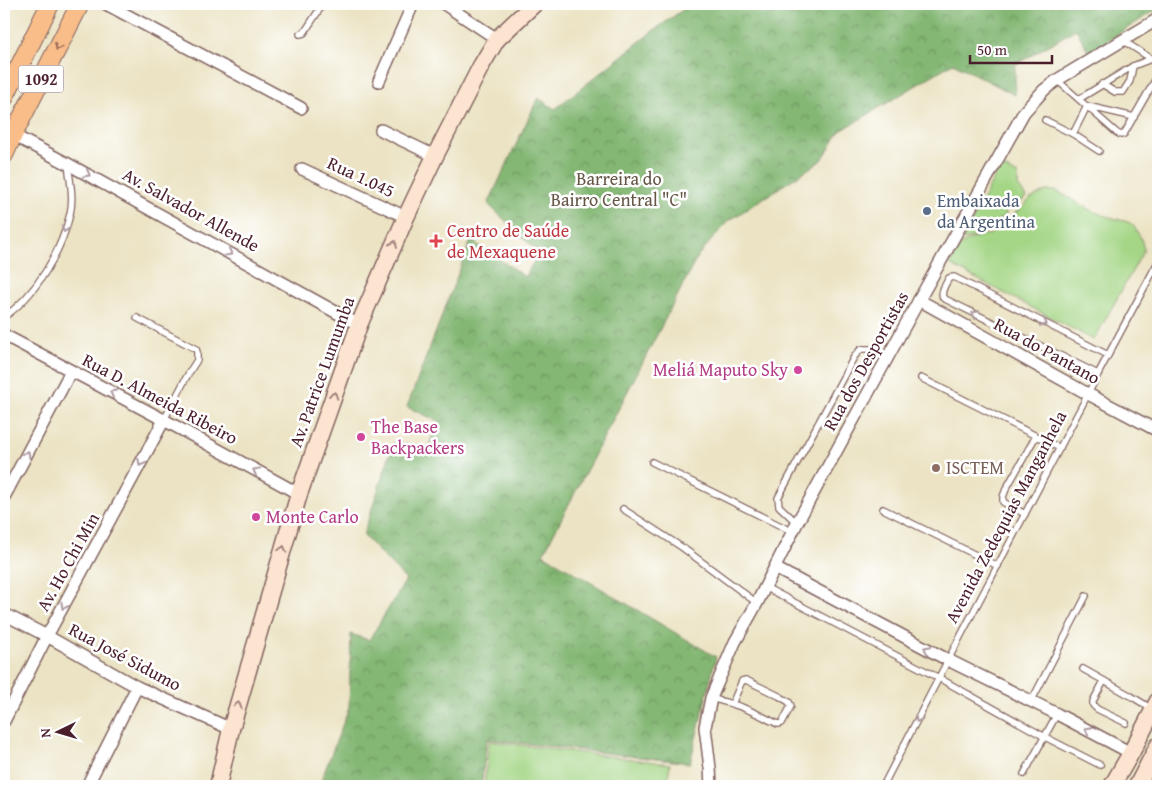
<svg xmlns="http://www.w3.org/2000/svg" width="1162" height="790" font-family="'Gentium Book Plus',serif">
<style>
.grass{fill:#a4d686;stroke:#777a58}
.forest{fill:url(#forest-crowns);stroke:#666b4f}
.park{fill:url(#park-tufts);stroke:#777a58}
.lines{fill:none;stroke-linecap:round;stroke-linejoin:round}
.lane-casing{stroke:#826460;stroke-width:8}
.street-casing{stroke:#826460;stroke-width:14}
.secondary-casing{stroke:#826460;stroke-width:19}
.primary-casing{stroke:#826460;stroke-width:20}
.lane{stroke:#fff;stroke-width:5.5}
.street{stroke:#fff;stroke-width:11}
.secondary{stroke:#fce5d0;stroke-width:16}
.primary{stroke:#f8bd89;stroke-width:18}
.oneway{stroke:#986655}
.oneway2{stroke:#ae9aa0}
.oneway3{stroke:#a3827e}
.service-dot{fill:#5c6f8a;stroke:#fff;stroke-width:2}
.health-dot{fill:#e0444e;stroke:#fff;stroke-width:2}
.hotel-dot{fill:#d1479c;stroke:#fff;stroke-width:2}
.education-dot{fill:#8d6e63;stroke:#fff;stroke-width:2}
.labels{text-anchor:middle;stroke-width:5;stroke-linejoin:round;paint-order:stroke}
.shield{fill:#fff;stroke:#80626b;stroke-width:1}
.shield-label{font-size:16px;font-weight:bold;fill:#4a1f2b}
.street-label{font-size:18px;fill:#4a1f2b;stroke:#fff}
.park-label{font-size:18px;fill:#655646;stroke:#fff}
.service-label{font-size:18px;fill:#4e5e75;stroke:#fff;text-anchor:start}
.health-label{font-size:18px;fill:#be3a42;stroke:#fff;text-anchor:start}
.hotel-label{font-size:18px;fill:#b23c85;stroke:#fff;text-anchor:start}
.education-label{font-size:18px;fill:#785e54;stroke:#fff;text-anchor:start}
</style>
<defs>
<pattern id="forest-crowns" width="20" height="18" patternUnits="userSpaceOnUse" patternTransform="scale(1.25)"><rect width="20" height="18" fill="#83b773"/><path d="M2 6a3 3 0 1 1 6 0M12 15a3 3 0 1 1 6 0" fill="none" stroke="#6d945f"/></pattern>
<pattern id="park-tufts" width="24" height="20" patternUnits="userSpaceOnUse" patternTransform="scale(1.25)"><rect width="24" height="20" fill="#a4d686"/><path d="M3 7l-1-3M5 7V3M7 7l1-3M15 17l-1-3M17 17v-4M19 17l1-3" fill="none" stroke="#8fb774"/></pattern>
</defs>
<rect width="100%" height="100%" fill="#fff"/>
<filter id="ink" filterUnits="userSpaceOnUse"><feTurbulence type="fractalNoise" baseFrequency=".02" numOctaves="2"/><feDisplacementMap in="SourceGraphic" scale="10" xChannelSelector="R" yChannelSelector="G"/><feConvolveMatrix kernelMatrix="1 2 1 2 8 2 1 2 1" color-interpolation-filters="sRGB"/></filter>
<filter id="wash" filterUnits="userSpaceOnUse"><feTurbulence type="fractalNoise" baseFrequency=".0096" numOctaves="4" result="noise"/><feDisplacementMap in="SourceGraphic" scale="20" xChannelSelector="R" yChannelSelector="G"/><feGaussianBlur stdDeviation="1.12" result="paint"/><feColorMatrix in="noise" values="0 0 0 0 0 0 0 0 0 0 0 0 0 0 0 0 0 1.4 0 .05"/><feComposite in="paint" operator="in"/></filter>
<g filter="url(#wash)">
<rect width="100%" height="100%" fill="#ebe3c3"/>
<g class="grass">
<path d="M 1000,166 L 1018,175 L 1018,186 L 1026,197 L 1019,204 C 1010,203 1005,205 1006,215 L 1003,217 L 1000,218 C 994,231 975,238 962,240 Z"/>
<path d="M 1046,191 L 1057,191 L 1090,210 L 1103,215 L 1128,222 L 1133,225 L 1141,238 L 1144,250 L 1094,340 L 950,265 L 961,244 L 984,234 L 990,235 L 1011,216 L 1022,208 L 1030,199 Z"/>
<path d="M 489,741 L 670,764 L 667,786 L 484,786 Z"/>
</g>
<path class="forest" d="M 691,4 L 1158,4 L 1158,9 L 1089,52 L 1076,29 L 1015,65 L 1015,95 L 953,63 L 839,132 L 822,160 L 727,222 L 698,256 L 543,554 L 716,657 L 690,763 L 487,739 L 481,786 L 319,786 L 349,708 L 351,634 L 369,640 L 406,580 L 363,535 L 394,442 L 428,448 L 438,421 L 407,407 L 471,240 L 525,277 L 539,253 L 488,204 L 538,98 L 555,109 L 653,31 Z"/>
<path class="park" d="M 1158,754 L 1158,786 L 1142,786 Z"/>
</g>
<g filter="url(#ink)">
<g class="lines">
<defs>
<g id="lane">
<path d="M 300,34 L 304,33 L 323,4"/>
<path d="M 1122,40 L 1158,63"/>
<path d="M 1057,80 L 1117,133 L 1121,135 L 1124,134 L 1158,75"/>
<path d="M 1102,84 L 1115,92 L 1123,92 L 1130,81 L 1133,66"/>
<path d="M 1079,99 L 1133,66 L 1151,59"/>
<path d="M 1045,120 L 1073,134"/>
<path d="M 1099,151 L 1073,134 L 1087,106 L 1134,117"/>
<path d="M 4,317 C 36,295 61,252 70,214 C 74,198 70,181 68,164"/>
<path d="M 137,318 L 196,349 L 197,352 L 197,360 L 187,376 L 164,420"/>
<path d="M 1098,374 L 943,298 C 940,291 946,284 949,278 L 954,277 L 1108,355"/>
<path d="M 921,378 L 1060,448"/>
<path d="M 652,462 L 793,532"/>
<path d="M 623,509 L 683,548 L 757,603"/>
<path d="M 883,509 L 998,566"/>
<path d="M 1025,514 L 1003,502 L 1003,497 L 1006,489 L 1036,436"/>
<path d="M 797,523 L 779,506 L 778,498 L 854,357 L 861,349 L 870,349 L 888,358"/>
<path d="M 765,587 L 939,678 L 1045,737 L 1100,765"/>
<path d="M 1083,669 L 1131,696 L 1152,709"/>
<path d="M 1104,681 L 1093,701 L 1093,705 L 1097,709 L 1126,723"/>
<path d="M 711,698 C 723,702 735,704 746,709 C 757,713 767,719 778,724 L 782,723 L 791,706 L 789,702 L 779,696 L 746,680 L 742,681 L 732,704"/>
<path d="M 1031,702 L 1086,596"/>
<path d="M 1024,774 L 1057,714"/>
<path d="M 883,786 L 948,660 L 1088,394 L 1098,374 L 1158,262"/>
</g>
<g id="street">
<path d="M 106,4 L 301,108"/>
<path d="M 444,4 L 497,39"/>
<path d="M 379,81 L 413,4"/>
<path d="M 381,130 L 435,156"/>
<path d="M 13,135 L 68,164 L 359,325"/>
<path d="M 302,169 L 406,217"/>
<path d="M 919,300 L 1088,394 L 1158,431"/>
<path d="M 4,335 L 164,420 L 299,494"/>
<path d="M 4,497 L 71,371"/>
<path d="M 775,568 L 948,660 L 1057,714 L 1131,753"/>
<path d="M 4,614 L 47,636 L 137,687 L 231,729"/>
<path d="M 4,721 L 47,636 L 164,420"/>
<path d="M 87,786 L 137,687"/>
<path d="M 711,786 L 710,768 L 705,727 L 711,698 L 735,642 L 757,603 L 797,523 L 919,300 L 1024,112 L 1044,90 L 1057,80 L 1158,19"/>
</g>
<g id="secondary">
<path d="M 218,786 L 231,729 L 299,494 L 359,325 L 406,217 L 435,156 L 481,66 L 497,39 L 534,4"/>
<path d="M 1112,786 L 1131,753 L 1158,701"/>
<path d="M 1137,786 L 1158,746"/>
</g>
<g id="primary">
<path d="M 4,98 L 50,4"/>
<path d="M 4,155 L 13,135 L 80,4"/>
</g>
</defs>
<use href="#lane" class="lane-casing"/>
<use href="#street" class="street-casing"/>
<use href="#secondary" class="secondary-casing"/>
<use href="#primary" class="primary-casing"/>
<use href="#lane" class="lane"/>
<use href="#street" class="street"/>
<use href="#secondary" class="secondary"/>
<use href="#primary" class="primary"/>
</g>
<defs><path id="oneway-chevron" d="M-2-3.5L2.5 0L-2 3.5" fill="none" stroke-width="1.6" stroke-linecap="round" stroke-linejoin="round" transform="scale(1.25)"/></defs>
<use class="oneway" href="#oneway-chevron" transform="translate(58 47) rotate(117)"/>
<g class="oneway2">
<use href="#oneway-chevron" transform="translate(87 174) rotate(29)"/>
<use href="#oneway-chevron" transform="translate(65 229) rotate(109)"/>
<use href="#oneway-chevron" transform="translate(229 253) rotate(29)"/>
<use href="#oneway-chevron" transform="translate(975 314) rotate(-154)"/>
<use href="#oneway-chevron" transform="translate(1044 323) rotate(27)"/>
<use href="#oneway-chevron" transform="translate(113 393) rotate(-152)"/>
<use href="#oneway-chevron" transform="translate(27 454) rotate(-62)"/>
<use href="#oneway-chevron" transform="translate(141 463) rotate(119)"/>
<use href="#oneway-chevron" transform="translate(256 471) rotate(-151)"/>
<use href="#oneway-chevron" transform="translate(64 606) rotate(119)"/>
<use href="#oneway-chevron" transform="translate(927 649) rotate(-152)"/>
<use href="#oneway-chevron" transform="translate(918 719) rotate(117)"/>
<use href="#oneway-chevron" transform="translate(1088 730) rotate(-152)"/>
</g>
<g class="oneway3">
<use href="#oneway-chevron" transform="translate(394 244) rotate(-66)"/>
<use href="#oneway-chevron" transform="translate(334 395) rotate(-71)"/>
<use href="#oneway-chevron" transform="translate(283 549) rotate(-74)"/>
<use href="#oneway-chevron" transform="translate(238 705) rotate(-74)"/>
</g>
</g>
<circle class="service-dot" cx="927" cy="211" r="5"/>
<path class="health-dot" d="M433.5 233.5h5v5h5v5h-5v5h-5v-5h-5v-5h5z"/>
<g class="hotel-dot">
<circle cx="798" cy="370" r="5"/>
<circle cx="361" cy="437" r="5"/>
<circle cx="256" cy="517" r="5"/>
</g>
<circle class="education-dot" cx="936" cy="468" r="5"/>
<g class="labels">
<rect class="shield" x="18.5" y="65.5" width="45" height="27" rx="4"/>
<g class="shield-label">
<text x="41" y="85">1092</text>
</g>
<g class="street-label">
<text transform="translate(361 177) rotate(25)" y="6">Rua 1.045</text>
<text transform="translate(191 210) rotate(29)" y="6">Av. Salvador Allende</text>
<text transform="translate(1047 351) rotate(29)" y="6">Rua do Pantano</text>
<text transform="translate(866 361) rotate(-61)" y="6">Rua dos Desportistas</text>
<text transform="translate(322 372) rotate(-70)" y="6">Av. Patrice Lumumba</text>
<text transform="translate(160 399) rotate(28)" y="6">Rua D. Almeida Ribeiro</text>
<text transform="translate(1006 517) rotate(-62)" y="6">Avenida Zedequias Manganhela</text>
<text transform="translate(68 562) rotate(-61)" y="6">Av. Ho Chi Min</text>
<text transform="translate(125 657) rotate(28)" y="6">Rua José Sidumo</text>
</g>
<g class="park-label">
<text x="619" y="185">Barreira do<tspan x="619" dy="21">Bairro Central "C"</tspan></text>
</g>
<g class="service-label">
<text x="937" y="207">Embaixada<tspan x="937" dy="21">da Argentina</tspan></text>
</g>
<g class="health-label">
<text x="447" y="237">Centro de Saúde<tspan x="447" dy="21">de Mexaquene</tspan></text>
</g>
<g class="hotel-label">
<text x="788" y="376" text-anchor="end">Meliá Maputo Sky</text>
<text x="371" y="433">The Base<tspan x="371" dy="21">Backpackers</tspan></text>
<text x="266" y="523">Monte Carlo</text>
</g>
<g class="education-label">
<text x="946" y="474">ISCTEM</text>
</g>
</g>
<rect width="1162" height="790" fill="none" stroke="#fff" stroke-width="20"/>
<g transform="translate(58 732) rotate(265)" stroke="#ffffff" stroke-width="4" paint-order="stroke">
<path d="M0-4L9 19L0 12L-9 19Z" fill="#4a1f2b"/>
<text y="-8" font-size="14" font-weight="bold" text-anchor="middle" fill="#4a1f2b">N</text>
</g>
<path d="M970 55v8h82v-8" fill="none" stroke="#4a1f2b" stroke-width="2.5"/>
<text x="977" y="55" font-size="15" fill="#4a1f2b" stroke="#ffffff" stroke-width="4" paint-order="stroke">50 m</text>
</svg>
